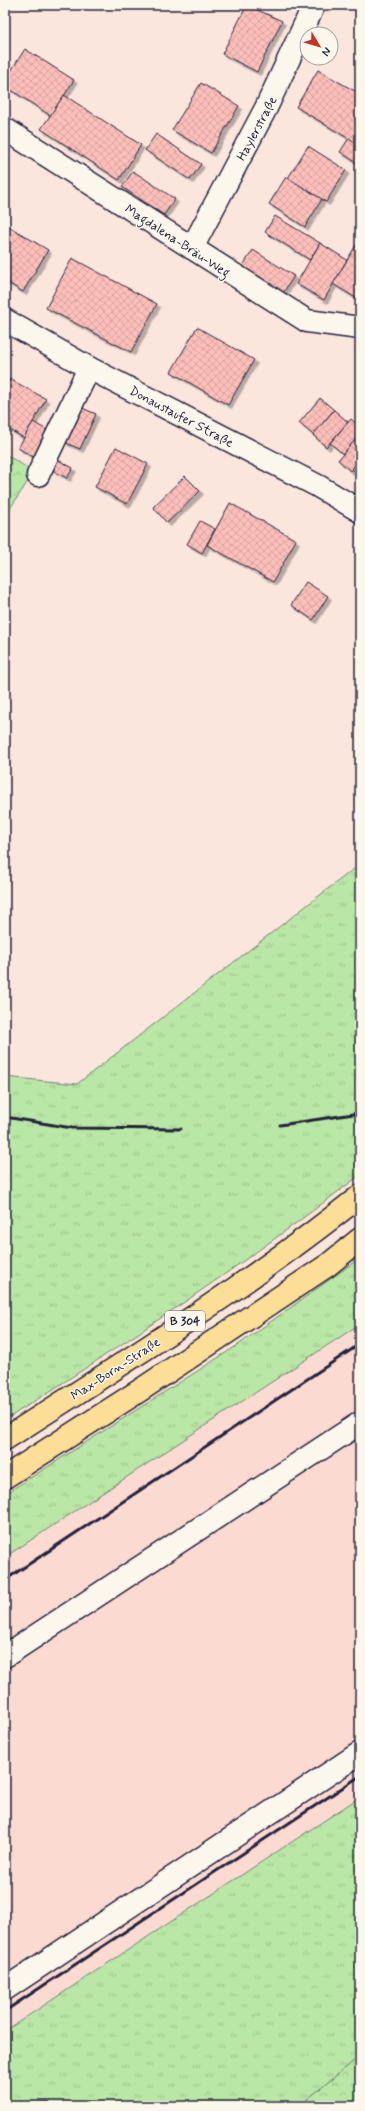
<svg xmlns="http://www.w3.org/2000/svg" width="365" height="2111" font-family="Mynerve,sans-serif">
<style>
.built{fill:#fbdad2}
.grass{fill:url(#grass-tufts);stroke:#6e8470}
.forest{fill:url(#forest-crowns);stroke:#6e8470}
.building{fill:url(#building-cross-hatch);stroke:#22223b;filter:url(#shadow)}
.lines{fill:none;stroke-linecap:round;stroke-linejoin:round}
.minor-casing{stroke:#22223b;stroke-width:25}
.major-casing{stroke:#22223b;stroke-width:25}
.minor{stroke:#fbf7ec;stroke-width:22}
.major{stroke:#fcde96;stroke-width:22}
.rail{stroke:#22223b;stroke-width:3}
.labels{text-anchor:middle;stroke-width:3;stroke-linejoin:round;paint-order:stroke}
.shield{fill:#fbf7ec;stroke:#636270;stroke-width:1}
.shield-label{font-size:12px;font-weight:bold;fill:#22223b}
.street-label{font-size:13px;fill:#22223b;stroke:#fbf7ec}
</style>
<defs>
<pattern id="grass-tufts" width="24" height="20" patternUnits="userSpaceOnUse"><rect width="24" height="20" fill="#b9e7a5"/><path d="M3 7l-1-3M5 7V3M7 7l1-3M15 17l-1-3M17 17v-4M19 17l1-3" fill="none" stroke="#9fc68f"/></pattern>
<pattern id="forest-crowns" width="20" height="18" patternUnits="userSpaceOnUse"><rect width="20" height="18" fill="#b9e7a5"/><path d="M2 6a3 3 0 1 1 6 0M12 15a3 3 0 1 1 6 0" fill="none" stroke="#9fc68f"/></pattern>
<pattern id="building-cross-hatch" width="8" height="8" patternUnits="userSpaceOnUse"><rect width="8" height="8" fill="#fcbfba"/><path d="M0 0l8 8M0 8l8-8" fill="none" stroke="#d8a4a1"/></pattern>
<filter id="shadow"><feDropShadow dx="3.5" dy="3.5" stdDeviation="0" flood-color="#0004"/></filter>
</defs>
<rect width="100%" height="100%" fill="#fbe6dd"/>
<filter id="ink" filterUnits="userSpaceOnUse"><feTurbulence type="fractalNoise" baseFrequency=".025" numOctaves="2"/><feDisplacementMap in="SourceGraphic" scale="8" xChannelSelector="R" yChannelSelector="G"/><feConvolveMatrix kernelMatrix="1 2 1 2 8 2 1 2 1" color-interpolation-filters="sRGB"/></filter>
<g filter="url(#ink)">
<path class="built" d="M 360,1324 L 360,1797 L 5,2031 L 5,1557 Z"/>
<g class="grass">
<path d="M 5,454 L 34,472 L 5,516 Z"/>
<path d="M 360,864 L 360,1175 C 246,1263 126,1343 5,1420 L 5,1077 L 77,1084 Z"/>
<path d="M 360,1258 L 360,1324 L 5,1557 L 5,1494 L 238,1345 Z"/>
<path d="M 360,1797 L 360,2056 L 299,2106 L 5,2106 L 5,2031 Z"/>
</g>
<path class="forest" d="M 360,2056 L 360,2106 L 299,2106 Z"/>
<g class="building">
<path d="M 247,5 L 282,21 L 257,72 L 222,54 Z"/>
<path d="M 25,49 L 74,80 L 51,116 L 5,86 L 5,80 Z"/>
<path d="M 318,70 L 360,94 L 360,136 L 356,143 L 296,107 Z"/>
<path d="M 201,83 L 239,106 L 211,153 L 172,130 Z"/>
<path d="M 64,95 L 141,145 L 119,180 L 41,129 Z"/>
<path d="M 156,134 L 201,164 L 190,180 L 145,150 Z"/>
<path d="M 349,138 L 356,143 L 358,140 L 360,141 L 360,159 L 357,163 L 340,152 Z"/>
<path d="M 308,146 L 346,170 L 326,202 L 288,178 Z"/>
<path d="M 133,171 L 175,199 L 164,215 L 122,187 Z"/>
<path d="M 286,177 L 322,199 L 305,227 L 269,204 Z"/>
<path d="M 275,216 L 320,243 L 310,260 L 265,232 Z"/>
<path d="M 5,224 L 48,250 L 23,292 L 5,281 Z"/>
<path d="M 320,243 L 347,260 L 324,300 L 296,284 Z"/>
<path d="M 356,245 L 360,248 L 359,300 L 333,284 Z"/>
<path d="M 253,250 L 294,276 L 283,293 L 242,267 Z"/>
<path d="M 72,258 L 157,304 L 131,352 L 46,308 Z"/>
<path d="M 197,327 L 254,360 L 228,405 L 171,372 Z"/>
<path d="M 10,379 L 46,399 L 24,438 L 5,427 L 5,388 Z"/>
<path d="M 320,398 L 334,410 L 313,435 L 299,423 Z"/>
<path d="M 80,407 L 96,414 L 80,449 L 64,442 Z"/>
<path d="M 334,410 L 348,422 L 326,447 L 313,435 Z"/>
<path d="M 351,419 L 360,427 L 360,434 L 343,454 L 330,443 Z"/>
<path d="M 33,422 L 50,432 L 35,458 L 18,448 Z"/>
<path d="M 360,434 L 360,460 L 350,471 L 338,460 Z"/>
<path d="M 116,447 L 148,464 L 127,504 L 95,487 Z"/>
<path d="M 58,460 L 73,468 L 67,478 L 52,470 Z"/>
<path d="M 360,460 L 360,476 L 352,469 Z"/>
<path d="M 185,476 L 200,491 L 167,523 L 153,507 Z"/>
<path d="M 230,503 L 296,540 L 273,582 L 207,545 Z"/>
<path d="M 200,521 L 215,529 L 202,553 L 187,544 Z"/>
<path d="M 306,582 L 328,596 L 313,620 L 291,605 Z"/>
</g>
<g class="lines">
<defs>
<g id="minor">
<path d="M 5,129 L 307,321 L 360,328"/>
<path d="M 192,248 L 266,108 L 314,5"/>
<path d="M 5,320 L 89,368 L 318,486 L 360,511"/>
<path d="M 38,475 L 89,368"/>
<path d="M 5,1656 L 360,1423"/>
<path d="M 5,1989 L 360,1753"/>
</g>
<g id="major">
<path d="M 5,1439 C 126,1362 248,1285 360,1196"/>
<path d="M 5,1477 L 139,1391 L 328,1265 L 360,1239"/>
</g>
</defs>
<use href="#minor" class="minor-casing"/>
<use href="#major" class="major-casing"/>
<use href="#minor" class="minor"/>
<use href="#major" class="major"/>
<g class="rail">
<path d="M 5,1117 L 72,1128 L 181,1129"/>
<path d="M 280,1125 L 360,1113"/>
<path d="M 5,1580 L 360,1344"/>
<path d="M 5,2011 L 360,1776"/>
</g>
</g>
</g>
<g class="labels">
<rect class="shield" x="165" y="1311" width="40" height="20" rx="3"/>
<g class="shield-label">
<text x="185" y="1325">B 304</text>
</g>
<g class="street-label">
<text transform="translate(256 128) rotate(-62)" y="5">Haylerstraße</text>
<text transform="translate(178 240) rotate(33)" y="5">Magdalena-Bräu-Weg</text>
<text transform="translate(182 416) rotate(28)" y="5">Donaustaufer Straße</text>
<text transform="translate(115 1368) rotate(-33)" y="5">Max-Born-Straße</text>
</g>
</g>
<rect width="365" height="2111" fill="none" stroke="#fbf7ec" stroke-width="20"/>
<rect x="10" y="10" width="345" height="2091" fill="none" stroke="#22223b" stroke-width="1.5" filter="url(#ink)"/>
<g transform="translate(319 46) rotate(128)"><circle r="19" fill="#fbf7ec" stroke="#a4a2a5"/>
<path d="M0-3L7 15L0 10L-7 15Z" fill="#c8321e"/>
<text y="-6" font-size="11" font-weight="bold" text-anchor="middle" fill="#22223b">N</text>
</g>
</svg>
